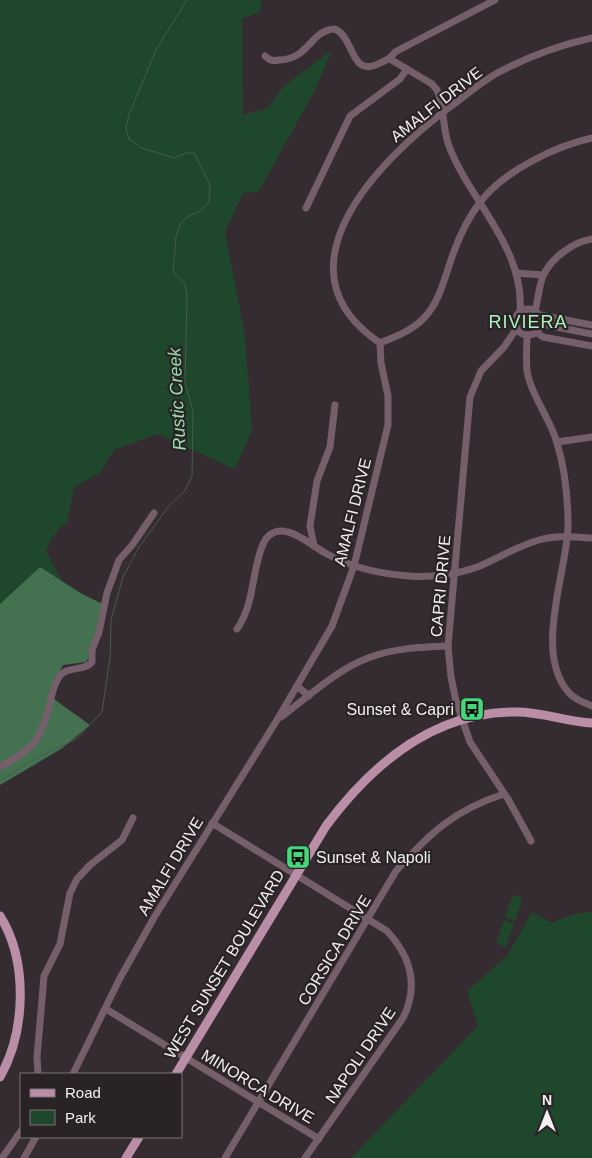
<svg xmlns="http://www.w3.org/2000/svg" width="592" height="1158" font-family="Helvetica,sans-serif">
<style>
.green{fill:#1f472b}
.forest{fill:#44714f}
.lines{fill:none;stroke-linecap:round;stroke-linejoin:round}
.stream{stroke:#495b4c;stroke-width:1}
.minor{stroke:#755f6b;stroke-width:7}
.major{stroke:#ba8ea7;stroke-width:9}
.labels{text-anchor:middle;stroke-width:4.5;stroke-linejoin:round;paint-order:stroke}
.street-label{font-size:16px;fill:#f3eef1;stroke:#2a2326}
.poi-label{font-size:16px;fill:#f3eef1;stroke:#2a2326;text-anchor:end}
.neighbourhood-label{font-size:18px;letter-spacing:1px;fill:#aef3be;stroke:#2a2326}
.water-label{font-size:18px;font-style:italic;fill:#97dea8;stroke:#2a2326}
</style>
<rect width="100%" height="100%" fill="#342c30"/>
<g class="green">
<path d="M 0,0 L 262,0 L 260,12 L 242,19 L 243,115 L 268,108 L 284,86 L 332,50 L 315,90 L 259,191 L 243,193 L 225,233 L 245,335 L 252,430 L 235,469 L 157,434 L 114,450 L 100,473 L 74,487 L 67,524 L 63,524 L 51,539 L 46,551 L 68,592 L 66,659 L 0,761 Z"/>
<path d="M 513,895 L 523,898 L 515,921 L 505,917 Z"/>
<path d="M 532,912 L 552,923 L 574,914 L 592,912 L 592,1158 L 351,1158 L 478,1026 L 467,991 L 507,956 Z"/>
<path d="M 504,920 L 514,924 L 506,947 L 496,943 Z"/>
</g>
<path class="forest" d="M 40,567 L 82,594 L 105,605 L 91,644 L 89,657 L 86,662 L 63,665 L 50,690 L 54,699 L 90,725 L 61,749 L 0,785 L 0,604 Z"/>
<g class="lines">
<path class="stream" d="M 0,781 L 29,762 L 76,739 L 102,712 L 110,658 L 111,620 L 123,577 L 139,547 L 169,506 L 185,491 L 192,476 L 193,411 L 185,383 L 187,297 L 185,284 L 173,271 L 176,237 L 180,224 L 187,217 L 202,210 L 209,201 L 210,185 L 194,153 L 186,153 L 174,158 L 142,148 L 129,139 L 126,128 L 129,114 L 157,48 L 187,0"/>
<g class="minor">
<path d="M 265,56 C 270,61 273,61 279,60 C 310,59 310,30 335,29 C 355,38 350,79 380,63 C 387,60 391,58 395,52 L 495,0"/>
<path d="M 390,59 L 432,84 L 437,90 C 445,107 442,128 449,146 C 470,202 525,247 520,312"/>
<path d="M 306,208 L 350,116 L 400,79 L 407,69"/>
<path d="M 516,273 L 543,275"/>
<circle cx="528" cy="322" r="13"/>
<path d="M 535,311 C 538,300 539,286 543,276 C 551,258 573,242 592,239"/>
<path d="M 540,315 L 592,325"/>
<path d="M 541,324 L 592,334"/>
<path d="M 517,328 L 504,347 L 481,371 L 470,397 L 448,646 L 451,677 L 456,701 L 470,742 L 508,799 L 531,841"/>
<path d="M 536,332 L 543,337 L 592,346"/>
<path d="M 527,335 C 527,348 525,364 528,376 C 534,400 551,420 557,443 C 565,469 568,498 568,526 C 567,573 533,652 569,693 C 575,699 584,703 592,706"/>
<path d="M 380,343 C 395,337 411,331 423,319 C 437,305 442,287 448,269 C 455,246 466,220 481,201 C 504,171 556,146 592,138"/>
<path d="M 557,442 L 592,437"/>
<path d="M 314,546 L 310,526 L 317,481 L 330,447 L 335,405"/>
<path d="M 237,629 C 256,601 251,569 264,542 C 266,538 270,534 275,532 C 292,526 314,548 329,555 C 353,568 382,574 409,576 C 431,578 459,574 480,566 C 500,557 518,546 539,540 C 556,535 575,537 592,538"/>
<path d="M 297,686 L 309,696"/>
<path d="M 281,717 C 308,697 336,670 368,658 C 394,648 421,647 448,646"/>
<path d="M 0,767 C 32,749 40,743 49,707 C 51,697 53,686 59,677 C 67,665 84,672 92,662 L 92,650 L 99,632 L 107,593 L 119,560 L 133,544 L 154,513"/>
<path d="M 212,823 L 387,931 C 411,957 419,986 403,1018 L 305,1158"/>
<path d="M 106,1009 L 319,1139"/>
<path d="M 38,1074 L 37,1057 L 44,976 L 60,944 L 70,893 L 77,879 L 90,865 L 122,840 L 133,818"/>
<path d="M 73,1074 L 120,978 L 155,916 L 277,720 L 332,626 L 354,566 L 388,425 L 388,396 L 381,363 L 380,343 C 270,269 380,159 450,107 C 466,95 481,82 499,72 C 528,57 560,45 592,38"/>
<path d="M 2,1158 L 21,1131"/>
<path d="M 24,1158 L 36,1137"/>
<path d="M 225,1158 L 396,871 C 430,833 454,810 504,794"/>
</g>
<g class="major">
<path d="M 0,916 C 28,961 26,1031 0,1077"/>
<path d="M 176,1074 L 326,826 C 372,764 435,711 517,712 C 543,712 567,722 592,723"/>
<path d="M 126,1158 L 139,1137"/>
</g>
</g>
<defs>
<symbol id="bus-square" viewBox="-11 -11 22 22"><rect x="-9" y="-9" width="18" height="18" rx="4" fill="#46d77a" stroke="#2a2326"/><path d="M-5-6H5V4H4V6H2V4H-2V6H-4V4H-5ZM-3.5-4V0h7V-4ZM-3.5 1.2v1.5H-2V1.2ZM2 1.2v1.5H3.5V1.2Z" fill="#111"/></symbol>
</defs>
<g fill-rule="evenodd">
<use href="#bus-square" x="458" y="695" width="28" height="28"/>
<use href="#bus-square" x="284" y="843" width="28" height="28"/>
</g>
<g class="labels">
<g class="street-label">
<text transform="translate(436 104) rotate(-38)" y="6">AMALFI DRIVE</text>
<text transform="translate(352 512) rotate(-76)" y="6">AMALFI DRIVE</text>
<text transform="translate(440 586) rotate(-85)" y="6">CAPRI DRIVE</text>
<text transform="translate(170 866) rotate(-59)" y="6">AMALFI DRIVE</text>
<text transform="translate(334 950) rotate(-59)" y="6">CORSICA DRIVE</text>
<text transform="translate(224 964) rotate(-59)" y="6">WEST SUNSET BOULEVARD</text>
<text transform="translate(360 1055) rotate(-56)" y="6">NAPOLI DRIVE</text>
<text transform="translate(258 1086) rotate(31)" y="6">MINORCA DRIVE</text>
</g>
<g class="poi-label">
<text x="454" y="715">Sunset &amp; Capri</text>
<text x="316" y="863" text-anchor="start">Sunset &amp; Napoli</text>
</g>
<g class="neighbourhood-label">
<text x="528" y="328">RIVIERA</text>
</g>
<g class="water-label">
<text transform="translate(177 399) rotate(-93)" y="6">Rustic Creek</text>
</g>
</g>
<rect x="20" y="1073" width="162" height="65" fill="#2a2326" stroke="#7a7477"/>
<rect x="30" y="1089" width="25" height="8" fill="#ba8ea7" stroke="#7a7477"/>
<text x="65" y="1098" font-size="15" fill="#f3eef1">Road</text>
<rect x="30" y="1110" width="25" height="15" fill="#1f472b" stroke="#7a7477"/>
<text x="65" y="1123" font-size="15" fill="#f3eef1">Park</text>
<g transform="translate(547 1113)" stroke="#2a2326" stroke-width="4" paint-order="stroke">
<path d="M0-4L9 19L0 12L-9 19Z" fill="#f3eef1"/>
<text y="-8" font-size="14" font-weight="bold" text-anchor="middle" fill="#f3eef1">N</text>
</g>
</svg>
